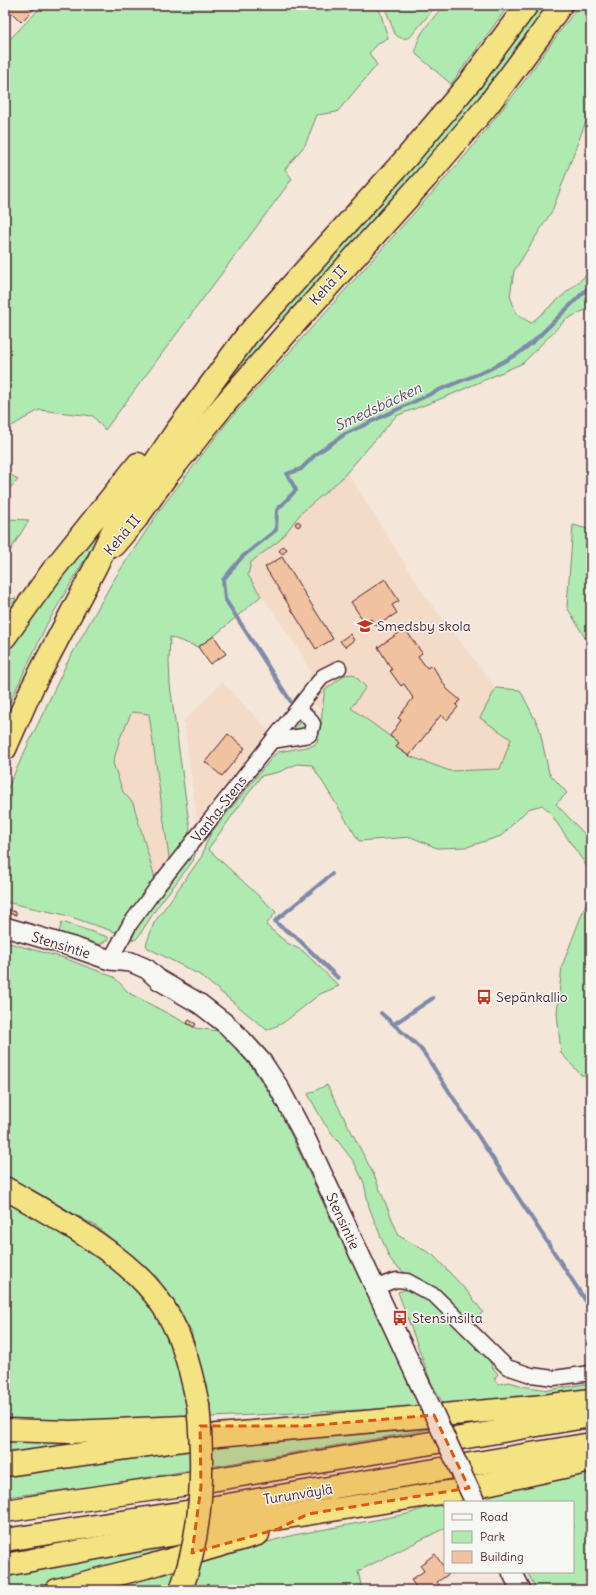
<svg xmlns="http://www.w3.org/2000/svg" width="596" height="1595" font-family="Delius,sans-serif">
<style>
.built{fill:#f3dbc8}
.green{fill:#afebb1;stroke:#7c856e}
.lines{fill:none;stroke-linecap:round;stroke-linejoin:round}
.stream{stroke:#7e8aa9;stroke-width:4}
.building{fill:#f1c2a0;stroke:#4a1f2b}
.street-casing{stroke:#4a1f2b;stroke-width:17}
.secondary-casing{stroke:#4a1f2b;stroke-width:22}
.highway-casing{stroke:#4a1f2b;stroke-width:25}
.street{stroke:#f6f6f2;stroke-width:14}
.secondary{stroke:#f6f6f2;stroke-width:19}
.highway{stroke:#f4e382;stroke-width:22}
.secondary-bridge-casing{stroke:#4a1f2b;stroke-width:22;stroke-linecap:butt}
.highway-bridge-casing{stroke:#4a1f2b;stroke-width:25;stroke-linecap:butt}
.secondary-bridge{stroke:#f6f6f2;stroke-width:19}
.highway-bridge{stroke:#f4e382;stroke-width:22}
.marked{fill:#e0560e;fill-opacity:0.2;stroke:#e0560e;stroke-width:3;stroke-dasharray:8 5;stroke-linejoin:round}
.labels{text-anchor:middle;stroke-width:3;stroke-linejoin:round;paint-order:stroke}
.street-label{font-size:14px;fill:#4a1f2b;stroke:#f6f6f2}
.poi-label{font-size:14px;fill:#4a1f2b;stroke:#f6f6f2;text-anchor:start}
.water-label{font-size:15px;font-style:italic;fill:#604c60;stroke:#f6f6f2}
</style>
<rect width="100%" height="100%" fill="#f4e6d9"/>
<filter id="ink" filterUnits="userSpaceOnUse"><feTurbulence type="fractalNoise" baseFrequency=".025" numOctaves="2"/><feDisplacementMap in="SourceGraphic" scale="8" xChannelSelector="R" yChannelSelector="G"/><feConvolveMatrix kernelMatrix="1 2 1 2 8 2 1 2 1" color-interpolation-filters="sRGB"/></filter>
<g filter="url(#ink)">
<g class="built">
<path d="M 347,472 L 425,596 L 496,688 L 480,718 L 511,739 L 500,769 L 450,771 L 409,756 L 396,747 L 398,743 L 325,690 L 321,710 L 307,698 L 304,691 L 310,672 L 303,656 L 248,575 L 251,562 L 280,540 L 301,513 L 341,479 Z"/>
<path d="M 222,682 L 270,732 L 197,821 L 184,721 Z"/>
<path d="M 132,712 L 149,714 L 170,865 L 156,881 L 133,803 L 123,792 L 113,763 L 120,738 Z"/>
</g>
<g class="green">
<path d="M 43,5 L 378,5 L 388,38 L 380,42 L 369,53 L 377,65 L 337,112 L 317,115 L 305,145 L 285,169 L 292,179 L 105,430 L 93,416 L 39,410 L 5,430 L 5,44 Z"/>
<path d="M 384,5 L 437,5 L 410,37 C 404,40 399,38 395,34 Z"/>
<path d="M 444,5 L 509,5 L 451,84 L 416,54 C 414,36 434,18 444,5 Z"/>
<path d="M 540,5 L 548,5 C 519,47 489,87 457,126 C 401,193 340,256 282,321 L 278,318 C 369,217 463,117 540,5 Z"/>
<path d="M 579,5 L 591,5 L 591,108 L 552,211 L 514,271 L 510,296 L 517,315 L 531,323 L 591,271 L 591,307 L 565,320 L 523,363 L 448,396 L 396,416 L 341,479 L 301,513 L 280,540 L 251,562 L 248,575 L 261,596 L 214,636 L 198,647 L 170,637 L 169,662 L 170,685 L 190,830 L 170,865 L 149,714 L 132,712 L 120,738 L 113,763 L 123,792 L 133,803 L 156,881 L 118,930 L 115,932 L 65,915 L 5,902 L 5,794 L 24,753 L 66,665 L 113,581 L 162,507 L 229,420 L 465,156 L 519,88 Z"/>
<path d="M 260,338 L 264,341 L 218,394 L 152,482 L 231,373 Z"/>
<path d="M 5,470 L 18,480 L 5,493 Z"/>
<path d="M 114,503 L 117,504 L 47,624 L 5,712 L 5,648 Z"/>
<path d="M 8,519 L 29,520 L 5,559 L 5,521 Z"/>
<path d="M 573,525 L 591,530 L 591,643 L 585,638 L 567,607 Z"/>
<path d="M 16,598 L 5,621 L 5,600 Z"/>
<path d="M 353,674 L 366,687 L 351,708 L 399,743 L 396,747 L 409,756 L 450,771 L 500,769 L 511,739 L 480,718 L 496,688 L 520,690 L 539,727 L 549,773 L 567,793 L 556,804 L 591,841 L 591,1078 L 581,1075 L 561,1053 L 557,1013 L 562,966 L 588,898 L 590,871 L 548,810 L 542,805 L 528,809 L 501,836 L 467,847 L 437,848 L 411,837 L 359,841 L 312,765 L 297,764 L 279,772 L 261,776 L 208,849 L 276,912 L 266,925 L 287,943 L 303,951 L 339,986 L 320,994 L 283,1023 L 267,1030 L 200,975 L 148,948 L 146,945 L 154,923 L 202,856 L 205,846 L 211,833 L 274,755 L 278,752 L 312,746 L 317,743 C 322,725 322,707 325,690 L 345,675 Z"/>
<path d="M 302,719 L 306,725 L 305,729 L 289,735 Z"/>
<path d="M 197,847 L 193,861 L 158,906 L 138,937 L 135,940 L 132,940 C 140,911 178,872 197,847 Z"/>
<path d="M 62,922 L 108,937 L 109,939 L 97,946 L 80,942 L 59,932 Z"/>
<path d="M 5,942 L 64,958 L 114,977 L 129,993 L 195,1028 L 218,1031 L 237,1045 L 277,1105 L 325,1207 L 422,1407 L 211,1417 L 209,1403 L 191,1331 L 157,1277 L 96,1226 L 23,1186 L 5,1175 Z"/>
<path d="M 327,1085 L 374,1175 L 399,1236 L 433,1255 L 467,1291 L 483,1312 L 471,1323 L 443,1296 L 426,1283 L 405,1273 L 395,1265 L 389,1257 L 369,1207 L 364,1183 L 354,1162 L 324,1123 L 308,1094 Z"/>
<path d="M 5,1195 L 87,1244 L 148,1300 L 166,1331 L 178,1361 L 188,1406 L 189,1419 L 5,1424 Z"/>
<path d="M 408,1289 L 436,1305 L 486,1353 L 493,1368 L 498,1374 L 494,1379 L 499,1384 L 509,1382 L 527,1387 L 549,1390 L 591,1383 L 591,1393 L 444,1405 L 431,1382 L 398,1292 Z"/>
<path d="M 496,1417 L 398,1435 L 98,1486 L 5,1497 L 5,1471 L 155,1450 Z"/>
<path d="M 158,1434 L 5,1455 L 5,1437 Z"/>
<path d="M 591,1470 L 591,1590 L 537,1590 L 527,1572 L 573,1572 L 573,1502 L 490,1502 L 484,1492 Z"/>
<path d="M 465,1495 L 468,1502 L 445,1502 L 445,1528 L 358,1571 L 362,1590 L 86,1590 L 294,1535 L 407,1514 Z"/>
<path d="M 216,1536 L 141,1563 L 28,1590 L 5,1590 L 5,1572 Z"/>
</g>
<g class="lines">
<g class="stream">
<path d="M 291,702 L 225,599 L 223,580 L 242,557 L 276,530 L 277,510 L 296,490 L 287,474 L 301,469 L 316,454 L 345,434 L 439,390 L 488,370 L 519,353 L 533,342 L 591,285"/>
<path d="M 332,874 L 275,921 L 281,927 L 294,935 L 338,978"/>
<path d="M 381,1013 L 420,1048 L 426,1056 L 591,1309"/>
<path d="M 394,1024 L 433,998"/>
</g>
</g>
<g class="building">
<path d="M 5,5 L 38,5 L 21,22 L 12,13 L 8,17 L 6,14 L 8,12 L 5,10 L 7,8 Z"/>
<circle cx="298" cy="524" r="2.5"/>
<path d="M 283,546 L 287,549 L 283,554 L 279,551 Z"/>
<path d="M 282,557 L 333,639 L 316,649 L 265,567 Z"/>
<path d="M 385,579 L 399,601 L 392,605 L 397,613 L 376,626 L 371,619 L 365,623 L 351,602 Z"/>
<path d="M 405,629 L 422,653 L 418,656 L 427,668 L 432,665 L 447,689 L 460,700 L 456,705 L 458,707 L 447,720 L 441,715 L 409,756 L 396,747 L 399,743 L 390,736 L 401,720 L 398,718 L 413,698 L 404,684 L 401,686 L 390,671 L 392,670 L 378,647 Z"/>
<path d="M 350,634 L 354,640 L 345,647 L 340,641 Z"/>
<path d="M 214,636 L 226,654 L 210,664 L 198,647 Z"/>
<path d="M 228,734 L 245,748 L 222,776 L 205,762 Z"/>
<path d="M 8,910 L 16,912 L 16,915 L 8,913 Z"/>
<path d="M 189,1020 L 196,1024 L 194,1027 L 187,1023 Z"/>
<path d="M 435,1554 L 445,1569 L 445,1572 L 449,1574 L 437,1582 L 440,1586 L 434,1590 L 432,1590 L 430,1587 L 426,1590 L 418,1590 L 411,1580 L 424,1571 L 420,1565 Z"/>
</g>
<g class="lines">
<defs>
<g id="street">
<path d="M 272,741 L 309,735 L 311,732 L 313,724 L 309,718 L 299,709"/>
<path d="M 110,960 L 130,924 L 158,886 L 323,676 L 339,668"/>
<path d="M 375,1288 L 390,1282 L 397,1280 L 407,1281 L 435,1296 L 507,1367 L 531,1375 L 554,1378 L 591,1373"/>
</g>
<g id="secondary">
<path d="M 5,927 L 73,947 L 110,960 L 131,962 L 147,969 L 159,980 L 200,1004 L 226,1024 L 243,1041 L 262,1062 L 278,1086 L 304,1135 L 426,1397"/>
<path d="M 512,1572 L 521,1590"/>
</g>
<g id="highway">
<path d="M 114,545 L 137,518 L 165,478 L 223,406 L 297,321 L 425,179 L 488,105 L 541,34 L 561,5"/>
<path d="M 5,637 L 53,570 L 138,464"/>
<path d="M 5,749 L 32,688 L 96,566 L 122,511 L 175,433 L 247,335 L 406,158 L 470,82 L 527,5"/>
<path d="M 5,1188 C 53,1216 121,1251 155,1295 C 180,1326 190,1366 198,1405"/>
<path d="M 5,1430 L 71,1432 L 184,1427"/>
<path d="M 5,1465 L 218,1435 L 544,1406 L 591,1400"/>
<path d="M 5,1511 L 182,1485 L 591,1416"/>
<path d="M 5,1540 L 186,1512 L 591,1444"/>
<path d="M 5,1565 L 145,1539 L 454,1491 L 591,1461"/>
<path d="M 57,1590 L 146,1567 L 258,1534"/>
</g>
</defs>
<use href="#street" class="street-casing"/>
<use href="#secondary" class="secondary-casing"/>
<use href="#highway" class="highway-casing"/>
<use href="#street" class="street"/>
<use href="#secondary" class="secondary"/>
<use href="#highway" class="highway"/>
<defs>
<path id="secondary-bridge" d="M 426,1397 L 475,1502"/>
<path id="highway-bridge" d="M 181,1590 C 203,1530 204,1467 198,1405"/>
</defs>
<use href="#secondary-bridge" class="secondary-bridge-casing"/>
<use href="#highway-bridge" class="highway-bridge-casing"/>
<use href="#secondary-bridge" class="secondary-bridge"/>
<use href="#highway-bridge" class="highway-bridge"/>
</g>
</g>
<path class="marked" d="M 434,1415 L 469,1488 L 308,1514 L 278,1529 L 192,1553 L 201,1487 L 200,1426 L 306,1426 Z"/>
<defs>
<symbol id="school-bare" viewBox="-9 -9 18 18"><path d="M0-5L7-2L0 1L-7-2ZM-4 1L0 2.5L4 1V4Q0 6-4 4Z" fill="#c8321e" stroke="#f6f6f2" stroke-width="2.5" paint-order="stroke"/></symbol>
<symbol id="bus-bare" viewBox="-9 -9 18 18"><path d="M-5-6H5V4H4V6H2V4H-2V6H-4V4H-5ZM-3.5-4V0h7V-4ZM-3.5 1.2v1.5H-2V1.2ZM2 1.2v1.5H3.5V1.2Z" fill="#c8321e" stroke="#f6f6f2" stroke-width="2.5" paint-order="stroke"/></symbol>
</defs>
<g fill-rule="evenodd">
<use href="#school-bare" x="354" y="615" width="22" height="22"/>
<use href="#bus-bare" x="473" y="986" width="22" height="22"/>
<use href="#bus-bare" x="389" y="1307" width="22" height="22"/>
</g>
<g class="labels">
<g class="street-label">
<text transform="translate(328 285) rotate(-48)" y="5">Kehä II</text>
<text transform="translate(122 535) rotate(-50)" y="5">Kehä II</text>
<text transform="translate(219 809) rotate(-52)" y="5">Vanha-Stens</text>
<text transform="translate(61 945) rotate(17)" y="5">Stensintie</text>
<text transform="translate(343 1221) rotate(65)" y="5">Stensintie</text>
<text transform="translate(298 1494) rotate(-9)" y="5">Turunväylä</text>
</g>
<g class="poi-label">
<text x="377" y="631">Smedsby skola</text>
<text x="496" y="1002">Sepänkallio</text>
<text x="412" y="1323">Stensinsilta</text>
</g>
<g class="water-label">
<text transform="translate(378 407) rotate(-25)" y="5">Smedsbäcken</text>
</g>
</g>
<rect width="596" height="1595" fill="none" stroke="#f6f6f2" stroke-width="20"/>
<rect x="10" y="10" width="576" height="1575" fill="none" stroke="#4a1f2b" stroke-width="1.5" filter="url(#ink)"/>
<rect x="444" y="1501" width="130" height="72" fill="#f6f6f2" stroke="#b1a0a2"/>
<rect x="452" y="1514" width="20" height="6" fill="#f6f6f2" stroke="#b1a0a2"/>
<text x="480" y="1521" font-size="12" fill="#4a1f2b">Road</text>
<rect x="452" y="1531" width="20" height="12" fill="#afebb1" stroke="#b1a0a2"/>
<text x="480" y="1541" font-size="12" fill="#4a1f2b">Park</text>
<rect x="452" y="1551" width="20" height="12" fill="#f1c2a0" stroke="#b1a0a2"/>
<text x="480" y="1561" font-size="12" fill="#4a1f2b">Building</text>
</svg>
